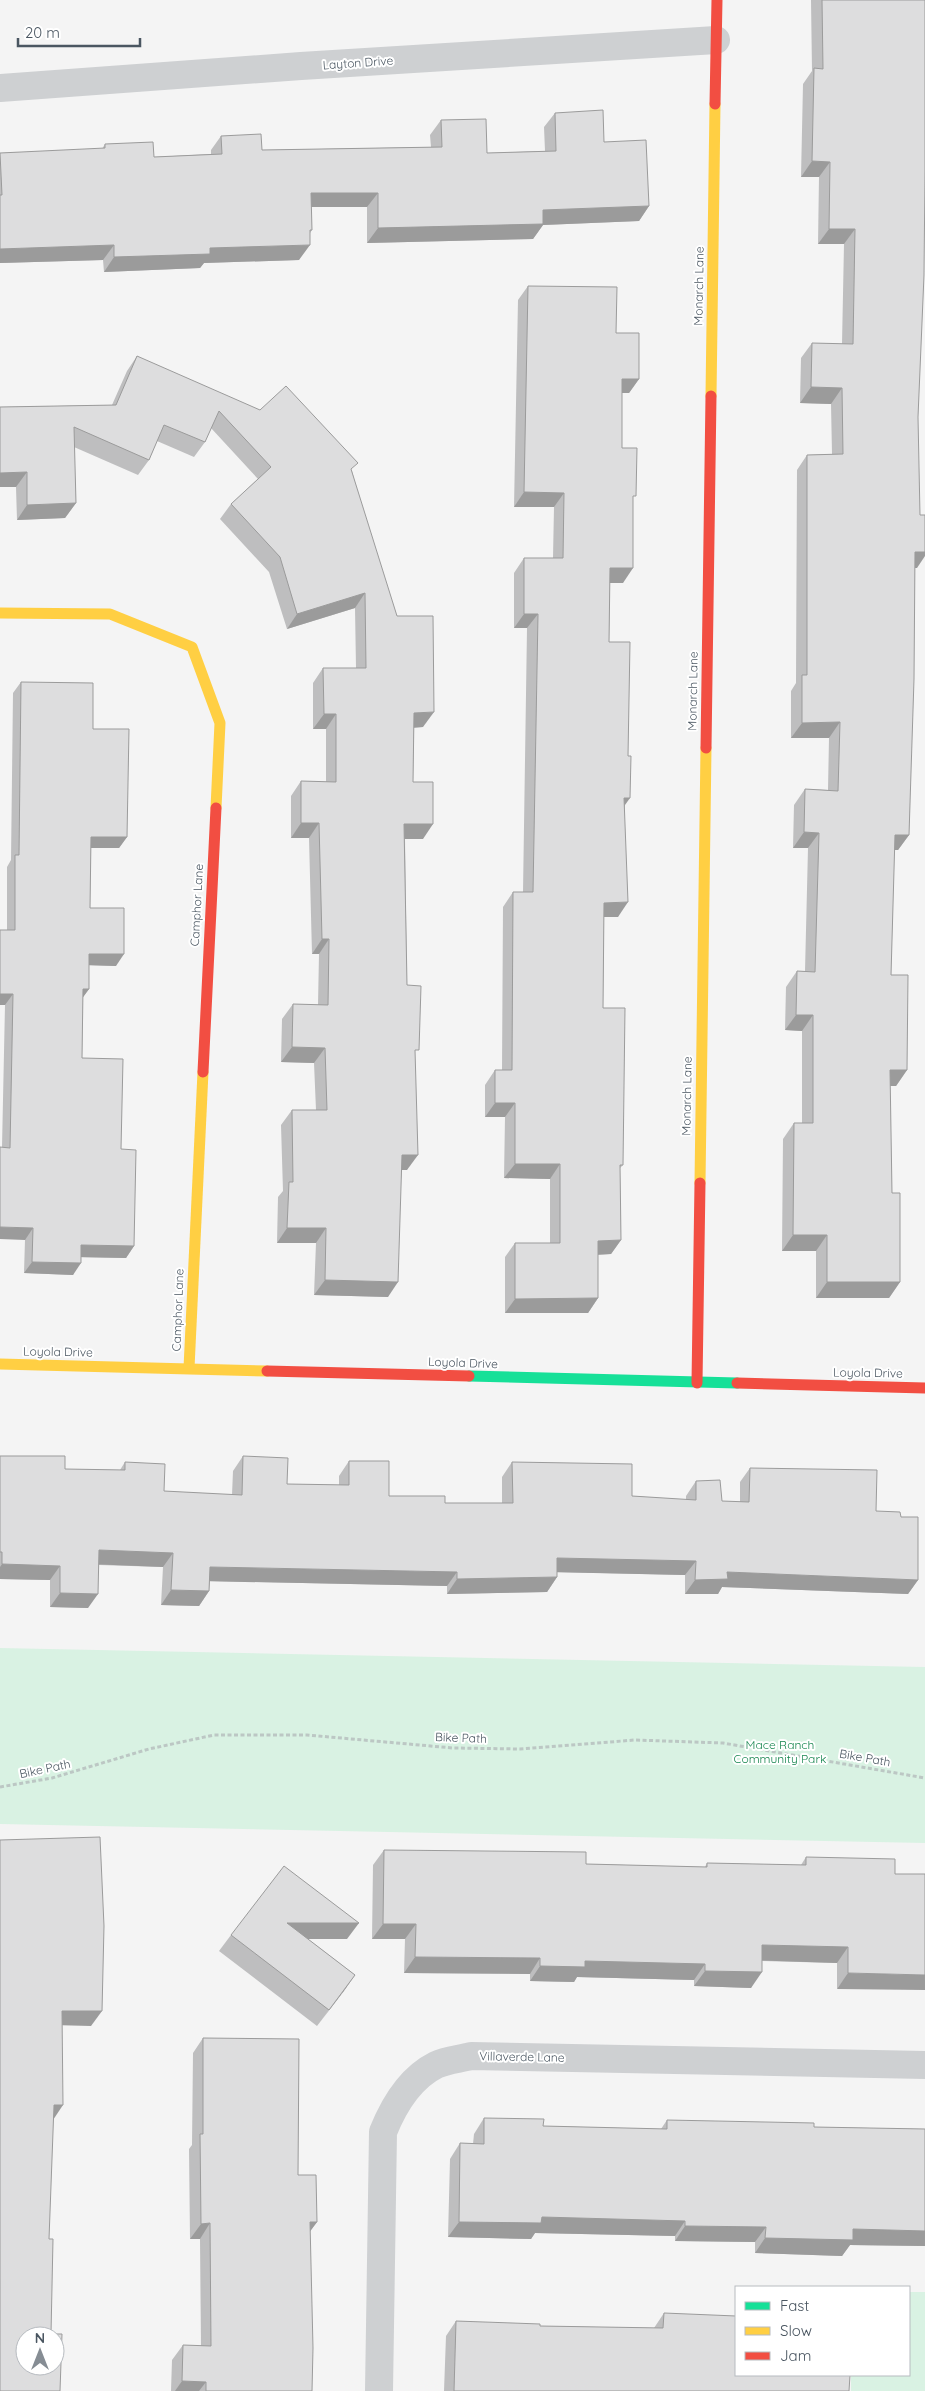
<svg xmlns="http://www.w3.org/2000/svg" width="925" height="2391" font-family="Quicksand,sans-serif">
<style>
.green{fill:#d9f2e3}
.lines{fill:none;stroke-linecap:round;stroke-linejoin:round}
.path{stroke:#bcc7c4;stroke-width:3;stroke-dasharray:4 2.5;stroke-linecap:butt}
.street{stroke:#ced0d2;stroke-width:28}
.fast{stroke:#16e098;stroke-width:11}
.slow{stroke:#ffcf43;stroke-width:11}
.jam{stroke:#f24e42;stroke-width:11}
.wall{fill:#bebebf}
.shaded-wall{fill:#9b9b9b}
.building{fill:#ddddde;stroke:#9b9b9b;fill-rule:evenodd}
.labels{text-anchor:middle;stroke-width:4;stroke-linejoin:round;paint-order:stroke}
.street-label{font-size:12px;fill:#4a5661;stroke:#fff}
.park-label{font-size:12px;fill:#17864f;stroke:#fff}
</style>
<rect width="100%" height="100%" fill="#f4f4f4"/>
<g class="green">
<path d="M 0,1648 L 925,1667 L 925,1843 L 0,1824 Z"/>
<path d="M 909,2292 L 925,2292 L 925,2391 L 851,2391 L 851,2375 L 909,2375 Z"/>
</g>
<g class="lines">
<path class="path" d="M 0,1787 L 52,1778 L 149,1749 L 214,1735 L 307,1735 L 453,1748 L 520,1749 L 635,1740 L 723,1743 L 925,1778"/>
<g class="street">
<path d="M 0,88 L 301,66 L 716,40"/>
<path d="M 379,2391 L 383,2132 C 393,2107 410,2078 436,2065 C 446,2060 460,2059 471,2056 L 925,2065"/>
</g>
<path class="fast" d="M 469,1376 L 737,1383"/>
<g class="slow">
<path d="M 711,396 L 715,104"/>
<path d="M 0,613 L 110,614 L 192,647 L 220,723 L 216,808"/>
<path d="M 700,1183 L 706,748"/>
<path d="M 0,1364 L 267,1371"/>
<path d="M 189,1368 L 203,1072"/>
</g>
<g class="jam">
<path d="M 715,104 L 717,0"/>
<path d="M 706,748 L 711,396"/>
<path d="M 203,1072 L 216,808"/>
<path d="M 267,1371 L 469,1376"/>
<path d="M 697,1383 L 700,1183"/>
<path d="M 737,1383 L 925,1388"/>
</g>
</g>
<g class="wall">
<path d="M 811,0 L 925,0 L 918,417 L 917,568 L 915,568 L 909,835 L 898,850 L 894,850 L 891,975 L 907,1070 L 896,1086 L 890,1086 L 892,1193 L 900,1282 L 889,1298 L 816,1298 L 816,1251 L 782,1251 L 783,1139 L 794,1123 L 802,1123 L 802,1031 L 785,1030 L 786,987 L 797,971 L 805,971 L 808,848 L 793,848 L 794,805 L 805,789 L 828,790 L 829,738 L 791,738 L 791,691 L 796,683 L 797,470 L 807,455 L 832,454 L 831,404 L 800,403 L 801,358 L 812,343 L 842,344 L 844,244 L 818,244 L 819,177 L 801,177 L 803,84 L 812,71 Z"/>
<path d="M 555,113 L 604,142 L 649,206 L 639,221 L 543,225 L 533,239 L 367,243 L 367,207 L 311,207 L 312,230 L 310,233 L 299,260 L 204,263 L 200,268 L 104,272 L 103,260 L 0,263 L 0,153 L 102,149 L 105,144 L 154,157 L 211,154 L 211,150 L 221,136 L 262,150 L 431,147 L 430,135 L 441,120 L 487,153 L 545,151 L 544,127 Z"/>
<path d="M 528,286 L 616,333 L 639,379 L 629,393 L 622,393 L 622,448 L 633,500 L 623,583 L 610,583 L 609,642 L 625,806 L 618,917 L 604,917 L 603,1008 L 623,1165 L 620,1168 L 621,1240 L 611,1254 L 598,1255 L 598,1298 L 588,1313 L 505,1313 L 505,1257 L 515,1243 L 550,1243 L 550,1179 L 504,1178 L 505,1117 L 485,1117 L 485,1085 L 495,1070 L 502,1070 L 503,907 L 513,892 L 523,892 L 527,628 L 514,628 L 514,573 L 524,558 L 553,558 L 554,507 L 514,507 L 518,300 Z"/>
<path d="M 137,356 L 352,471 L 423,727 L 414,728 L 413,782 L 423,839 L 405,839 L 407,985 L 415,1055 L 407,1170 L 402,1170 L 388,1297 L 314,1295 L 316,1243 L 277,1243 L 278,1197 L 283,1191 L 281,1125 L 292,1110 L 316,1110 L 314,1063 L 281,1062 L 282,1019 L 293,1004 L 318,1005 L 319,954 L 312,954 L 309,838 L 291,838 L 291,796 L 301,781 L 326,782 L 326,729 L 313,729 L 313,683 L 323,668 L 356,668 L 355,608 L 287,629 L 269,572 L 220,519 L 231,504 L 258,479 L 211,428 L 205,442 L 194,457 L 157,441 L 149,460 L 138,475 L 74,447 L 76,503 L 65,518 L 17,520 L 16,487 L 0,487 L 0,407 L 112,405 L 127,371 Z"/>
<path d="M 21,682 L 93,729 L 127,837 L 119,848 L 91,848 L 90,908 L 116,966 L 89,965 L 89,989 L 83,997 L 82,1058 L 121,1149 L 134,1246 L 126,1258 L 81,1257 L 73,1275 L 24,1273 L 25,1240 L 2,1147 L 5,1005 L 0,1005 L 0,930 L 7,930 L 7,867 L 11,860 L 13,693 Z"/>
<path d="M 0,1456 L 65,1469 L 120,1470 L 125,1462 L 164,1491 L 232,1495 L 233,1471 L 243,1456 L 287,1484 L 339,1485 L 339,1476 L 349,1461 L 389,1496 L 445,1503 L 502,1503 L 502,1477 L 512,1462 L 632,1496 L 686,1500 L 686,1496 L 696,1481 L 722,1501 L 740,1502 L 740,1482 L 750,1468 L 876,1511 L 901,1517 L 918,1580 L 908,1594 L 722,1587 L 718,1594 L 685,1594 L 685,1575 L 557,1572 L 557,1577 L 547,1592 L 447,1594 L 447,1586 L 210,1581 L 209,1591 L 199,1606 L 161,1605 L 163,1567 L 99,1565 L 88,1608 L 50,1607 L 50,1580 L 0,1579 Z"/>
<path d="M 384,1850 L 586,1864 L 705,1867 L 707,1863 L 801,1865 L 806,1857 L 895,1874 L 925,1874 L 837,1989 L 837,1963 L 762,1961 L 751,1988 L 694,1986 L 694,1980 L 577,1977 L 574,1982 L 530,1981 L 530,1974 L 404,1973 L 405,1939 L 372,1939 L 373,1865 Z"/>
<path d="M 231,1935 L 347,1939 L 308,1939 L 355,1975 L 317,2026 L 219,1951 Z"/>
<path d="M 203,2038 L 298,2175 L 317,2222 L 310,2231 L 312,2391 L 171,2391 L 172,2360 L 183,2345 L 201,2346 L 200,2239 L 190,2239 L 189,2149 L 192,2145 L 193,2053 Z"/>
<path d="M 484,2118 L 543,2126 L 661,2129 L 667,2120 L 814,2127 L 925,2129 L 925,2246 L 850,2245 L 842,2256 L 755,2253 L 755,2242 L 675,2241 L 675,2236 L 535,2233 L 531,2239 L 448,2237 L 450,2159 L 460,2143 L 473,2144 L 474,2134 Z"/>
<path d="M 664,2313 L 849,2391 L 444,2391 L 446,2336 L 456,2321 L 540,2326 L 654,2328 Z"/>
</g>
<g class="shaded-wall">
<path d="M 812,161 L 830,162 L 819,177 L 801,177 Z"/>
<path d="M 311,193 L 378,193 L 367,207 L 300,207 Z"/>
<path d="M 649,206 L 639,221 L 543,225 L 533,239 L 367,243 L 378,228 L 543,210 Z"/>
<path d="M 829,229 L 855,229 L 844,244 L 818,244 Z"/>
<path d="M 114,245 L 103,260 L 0,263 L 0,249 Z"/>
<path d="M 310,245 L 299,260 L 204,263 L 200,268 L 104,272 L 114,257 L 210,248 Z"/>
<path d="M 622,379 L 639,379 L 629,393 L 612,393 Z"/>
<path d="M 811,387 L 842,388 L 831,404 L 800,403 Z"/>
<path d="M 27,472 L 16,487 L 0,487 L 0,473 Z"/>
<path d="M 524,492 L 564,493 L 554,507 L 514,507 Z"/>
<path d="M 76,503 L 65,518 L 17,520 L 27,505 Z"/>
<path d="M 915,552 L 925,552 L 925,556 L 917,568 L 904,568 Z"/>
<path d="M 610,568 L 633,568 L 623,583 L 600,583 Z"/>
<path d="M 365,593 L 355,608 L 287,629 L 297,614 Z"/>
<path d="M 524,614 L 538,614 L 527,628 L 514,628 Z"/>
<path d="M 434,712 L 423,727 L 403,728 L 414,713 Z"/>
<path d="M 324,714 L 336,714 L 326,729 L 313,729 Z"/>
<path d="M 840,722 L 829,738 L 791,738 L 802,723 Z"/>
<path d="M 624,798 L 630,798 L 620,812 Z"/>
<path d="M 301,823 L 319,823 L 309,838 L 291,838 Z"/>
<path d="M 404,824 L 433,824 L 423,839 L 394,839 Z"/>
<path d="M 804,832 L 819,833 L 808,848 L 793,848 Z"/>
<path d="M 895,835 L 909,835 L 898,850 L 884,850 Z"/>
<path d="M 91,837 L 127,837 L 119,848 L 83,848 Z"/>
<path d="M 628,902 L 618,917 L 594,917 L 604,903 Z"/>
<path d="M 322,939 L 329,939 L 319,954 L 312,954 Z"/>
<path d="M 89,954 L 124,954 L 116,966 L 81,965 Z"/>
<path d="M 83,989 L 89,989 L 81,1000 Z"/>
<path d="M 0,994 L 13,994 L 5,1005 L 0,1005 Z"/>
<path d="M 796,1015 L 813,1015 L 802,1031 L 785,1030 Z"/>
<path d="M 292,1047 L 325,1048 L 314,1063 L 281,1062 Z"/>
<path d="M 890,1070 L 907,1070 L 896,1086 L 879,1086 Z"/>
<path d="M 495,1103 L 515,1103 L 505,1117 L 485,1117 Z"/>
<path d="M 402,1155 L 418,1155 L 407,1170 L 392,1170 Z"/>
<path d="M 515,1164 L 560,1164 L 550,1179 L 504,1178 Z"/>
<path d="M 0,1227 L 33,1228 L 25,1240 L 0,1239 Z"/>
<path d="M 287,1228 L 326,1228 L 316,1243 L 277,1243 Z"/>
<path d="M 793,1235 L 827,1235 L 816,1251 L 782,1251 Z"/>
<path d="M 621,1240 L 611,1254 L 588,1255 L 598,1241 Z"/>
<path d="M 81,1245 L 134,1246 L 126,1258 L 73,1257 Z"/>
<path d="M 32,1262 L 81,1263 L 73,1275 L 24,1273 Z"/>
<path d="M 325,1280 L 398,1282 L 388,1297 L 314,1295 Z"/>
<path d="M 827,1282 L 900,1282 L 889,1298 L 816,1298 Z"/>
<path d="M 598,1298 L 588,1313 L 505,1313 L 515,1299 Z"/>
<path d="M 99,1550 L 173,1553 L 163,1567 L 89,1564 Z"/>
<path d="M 557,1558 L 696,1561 L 685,1575 L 547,1572 Z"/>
<path d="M 2,1564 L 60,1566 L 50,1580 L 0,1579 L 0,1567 Z"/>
<path d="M 210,1567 L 457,1572 L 447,1586 L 200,1581 Z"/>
<path d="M 727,1572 L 918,1580 L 908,1594 L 722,1587 L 718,1594 L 685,1594 L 695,1580 Z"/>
<path d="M 557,1577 L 547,1592 L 447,1594 L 457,1579 Z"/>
<path d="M 171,1590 L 209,1591 L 199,1606 L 161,1605 Z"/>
<path d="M 60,1593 L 98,1594 L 88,1608 L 50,1607 Z"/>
<path d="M 287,1923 L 359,1923 L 347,1939 L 275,1939 Z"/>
<path d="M 383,1924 L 416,1924 L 405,1939 L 372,1939 Z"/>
<path d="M 762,1945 L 848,1947 L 837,1963 L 751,1960 Z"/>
<path d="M 415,1957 L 540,1958 L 530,1974 L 404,1973 Z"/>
<path d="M 585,1961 L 705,1964 L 694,1980 L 577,1977 L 574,1982 L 530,1981 L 540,1966 Z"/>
<path d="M 705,1971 L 762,1972 L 751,1988 L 694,1986 Z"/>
<path d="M 848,1973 L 925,1975 L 925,1990 L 837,1989 Z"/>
<path d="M 355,1975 L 344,1991 L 317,2026 L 329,2010 Z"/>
<path d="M 62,2011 L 102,2011 L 91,2026 L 52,2025 Z"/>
<path d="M 54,2105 L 63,2105 L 53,2120 Z"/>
<path d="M 542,2217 L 685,2221 L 675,2236 L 535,2233 L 531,2239 L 448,2237 L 459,2222 Z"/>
<path d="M 310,2222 L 317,2222 L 306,2237 Z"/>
<path d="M 210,2223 L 200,2239 L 190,2239 L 201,2224 Z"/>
<path d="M 685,2226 L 766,2227 L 755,2242 L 675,2241 Z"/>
<path d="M 853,2229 L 925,2231 L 925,2246 L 850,2245 L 842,2256 L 755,2253 L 765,2238 Z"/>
<path d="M 182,2381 L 206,2382 L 199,2391 L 175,2391 Z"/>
</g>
<g class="building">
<path d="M 822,0 L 925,0 L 925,172 L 924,275 L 918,417 L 920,515 L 925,515 L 925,552 L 915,552 L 914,679 L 909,835 L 895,835 L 891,975 L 908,975 L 907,1070 L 890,1070 L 892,1193 L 900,1193 L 900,1282 L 827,1282 L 827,1235 L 793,1235 L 794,1123 L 813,1123 L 813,1015 L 796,1015 L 797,971 L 815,972 L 819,833 L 804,832 L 805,789 L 838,791 L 840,722 L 802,723 L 802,675 L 807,675 L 807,455 L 843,454 L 842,388 L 811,387 L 812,343 L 853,344 L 855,229 L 829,229 L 830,162 L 812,161 L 814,68 L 823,69 Z"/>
<path d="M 603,110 L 604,142 L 646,140 L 649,206 L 543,210 L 543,224 L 378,228 L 378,193 L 311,193 L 312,230 L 310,230 L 310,245 L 210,248 L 210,254 L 114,257 L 114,245 L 0,249 L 0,195 L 2,195 L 0,153 L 105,148 L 105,144 L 153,142 L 154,157 L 222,154 L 221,136 L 261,134 L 262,150 L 442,147 L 441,120 L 486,119 L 487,153 L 556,151 L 555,113 Z"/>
<path d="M 528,286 L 617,287 L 616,333 L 639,333 L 639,379 L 622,379 L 622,448 L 637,448 L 636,496 L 633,496 L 633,568 L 610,568 L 609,642 L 630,642 L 628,756 L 631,756 L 630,798 L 624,798 L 628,902 L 604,903 L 603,1008 L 625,1008 L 623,1165 L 620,1165 L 621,1240 L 598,1241 L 598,1298 L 515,1299 L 515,1243 L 560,1243 L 560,1164 L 515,1164 L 515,1103 L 495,1103 L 495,1070 L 512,1070 L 513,892 L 533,892 L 538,614 L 524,614 L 524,558 L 563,558 L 564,493 L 524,492 Z"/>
<path d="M 137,356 L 260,410 L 286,386 L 358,463 L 351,469 L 397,616 L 433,616 L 434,712 L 414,713 L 413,782 L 433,782 L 433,824 L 404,824 L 407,985 L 421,986 L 419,1050 L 415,1050 L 418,1155 L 402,1155 L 398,1282 L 325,1280 L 326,1228 L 287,1228 L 289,1182 L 293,1182 L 292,1110 L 327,1110 L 325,1048 L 292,1047 L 293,1004 L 328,1005 L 329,939 L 322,939 L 319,823 L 301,823 L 301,781 L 336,782 L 336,714 L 324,714 L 323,668 L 366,668 L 365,593 L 297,614 L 280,557 L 231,504 L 271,467 L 219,411 L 205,442 L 164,425 L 149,460 L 74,427 L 76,503 L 27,505 L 27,472 L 0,473 L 0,407 L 116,405 Z"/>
<path d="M 21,682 L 93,683 L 93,729 L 129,729 L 127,837 L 91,837 L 90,908 L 124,908 L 124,954 L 89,954 L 89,989 L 83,989 L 82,1058 L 123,1059 L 121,1149 L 136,1150 L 134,1246 L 81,1245 L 81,1263 L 32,1262 L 33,1228 L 0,1227 L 0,1147 L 10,1148 L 13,994 L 0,994 L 0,930 L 15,930 L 15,855 L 19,855 Z"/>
<path d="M 0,1456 L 65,1456 L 65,1469 L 125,1470 L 125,1462 L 165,1464 L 164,1491 L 242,1495 L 243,1456 L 288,1458 L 287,1484 L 349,1485 L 349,1461 L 389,1461 L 389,1496 L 445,1496 L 445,1503 L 513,1503 L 512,1462 L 632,1464 L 632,1496 L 696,1500 L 696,1481 L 720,1480 L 722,1501 L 749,1502 L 750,1468 L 877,1470 L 876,1511 L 900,1512 L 901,1517 L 918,1517 L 918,1580 L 727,1572 L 728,1579 L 695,1580 L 696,1561 L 557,1558 L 557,1577 L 457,1579 L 457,1572 L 210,1567 L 209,1591 L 171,1590 L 173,1553 L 99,1550 L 98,1594 L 60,1593 L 60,1566 L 2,1564 L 2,1552 L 0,1552 Z"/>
<path d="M 100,1837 L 104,1926 L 102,2011 L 62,2011 L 63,2105 L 54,2105 L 49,2239 L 53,2239 L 51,2334 L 62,2334 L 60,2391 L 0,2391 L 0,1840 ZM 25,2336 L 55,2336 L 55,2366 L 25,2366 Z"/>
<path d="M 384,1850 L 586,1852 L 586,1864 L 707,1867 L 707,1863 L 806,1865 L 806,1857 L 895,1859 L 895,1874 L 925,1874 L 925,1975 L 848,1973 L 848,1947 L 762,1945 L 762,1972 L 705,1971 L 705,1964 L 585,1961 L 585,1967 L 540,1966 L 540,1958 L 415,1957 L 416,1924 L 383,1924 Z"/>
<path d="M 284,1866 L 359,1923 L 287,1923 L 355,1975 L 329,2010 L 231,1935 Z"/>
<path d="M 203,2038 L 299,2039 L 298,2175 L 316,2175 L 317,2222 L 310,2222 L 313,2348 L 312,2391 L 206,2391 L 206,2382 L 182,2381 L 183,2345 L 211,2346 L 210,2223 L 201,2224 L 200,2134 L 203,2134 Z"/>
<path d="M 484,2118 L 544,2119 L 543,2126 L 667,2129 L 667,2120 L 814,2123 L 814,2127 L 925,2129 L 925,2231 L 853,2229 L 853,2240 L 765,2238 L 766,2227 L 685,2226 L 685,2221 L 542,2217 L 541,2223 L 459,2222 L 460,2143 L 484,2144 Z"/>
<path d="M 664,2313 L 736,2316 L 736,2375 L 850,2375 L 849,2391 L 454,2391 L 456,2321 L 540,2324 L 540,2326 L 663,2328 Z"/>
</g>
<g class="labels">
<g class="street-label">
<text transform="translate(358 63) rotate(-4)" y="4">Layton Drive</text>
<text transform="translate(699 286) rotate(-89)" y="4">Monarch Lane</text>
<text transform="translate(693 691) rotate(-89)" y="4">Monarch Lane</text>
<text transform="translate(197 905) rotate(-87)" y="4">Camphor Lane</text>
<text transform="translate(687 1096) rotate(-89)" y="4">Monarch Lane</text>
<text transform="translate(178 1310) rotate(-88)" y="4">Camphor Lane</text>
<text transform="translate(58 1352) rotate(1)" y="4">Loyola Drive</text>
<text transform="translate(463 1363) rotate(2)" y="4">Loyola Drive</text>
<text transform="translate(868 1373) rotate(1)" y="4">Loyola Drive</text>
<text transform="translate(461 1738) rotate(2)" y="4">Bike Path</text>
<text transform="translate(865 1758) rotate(10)" y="4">Bike Path</text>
<text transform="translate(45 1769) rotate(-12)" y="4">Bike Path</text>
<text transform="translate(522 2057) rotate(1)" y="4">Villaverde Lane</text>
</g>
<g class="park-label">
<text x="780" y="1749">Mace Ranch<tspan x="780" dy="14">Community Park</tspan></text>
</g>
</g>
<rect x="735" y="2286" width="175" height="90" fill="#ffffff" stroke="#b7bbc0"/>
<rect x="745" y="2302" width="25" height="8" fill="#16e098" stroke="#b7bbc0"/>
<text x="780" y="2311" font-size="15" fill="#4a5661">Fast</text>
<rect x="745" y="2327" width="25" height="8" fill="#ffcf43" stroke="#b7bbc0"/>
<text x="780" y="2336" font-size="15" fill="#4a5661">Slow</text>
<rect x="745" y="2352" width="25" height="8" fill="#f24e42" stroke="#b7bbc0"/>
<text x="780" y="2361" font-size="15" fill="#4a5661">Jam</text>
<g transform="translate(40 2351)"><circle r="24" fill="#ffffff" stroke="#b7bbc0"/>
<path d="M0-4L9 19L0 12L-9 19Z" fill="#868d94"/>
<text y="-8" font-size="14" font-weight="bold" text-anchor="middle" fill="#4a5661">N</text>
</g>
<path d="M18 38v8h122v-8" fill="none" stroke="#4a5661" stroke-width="2.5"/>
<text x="25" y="38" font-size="15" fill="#4a5661" stroke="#ffffff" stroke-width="4" paint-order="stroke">20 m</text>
</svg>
